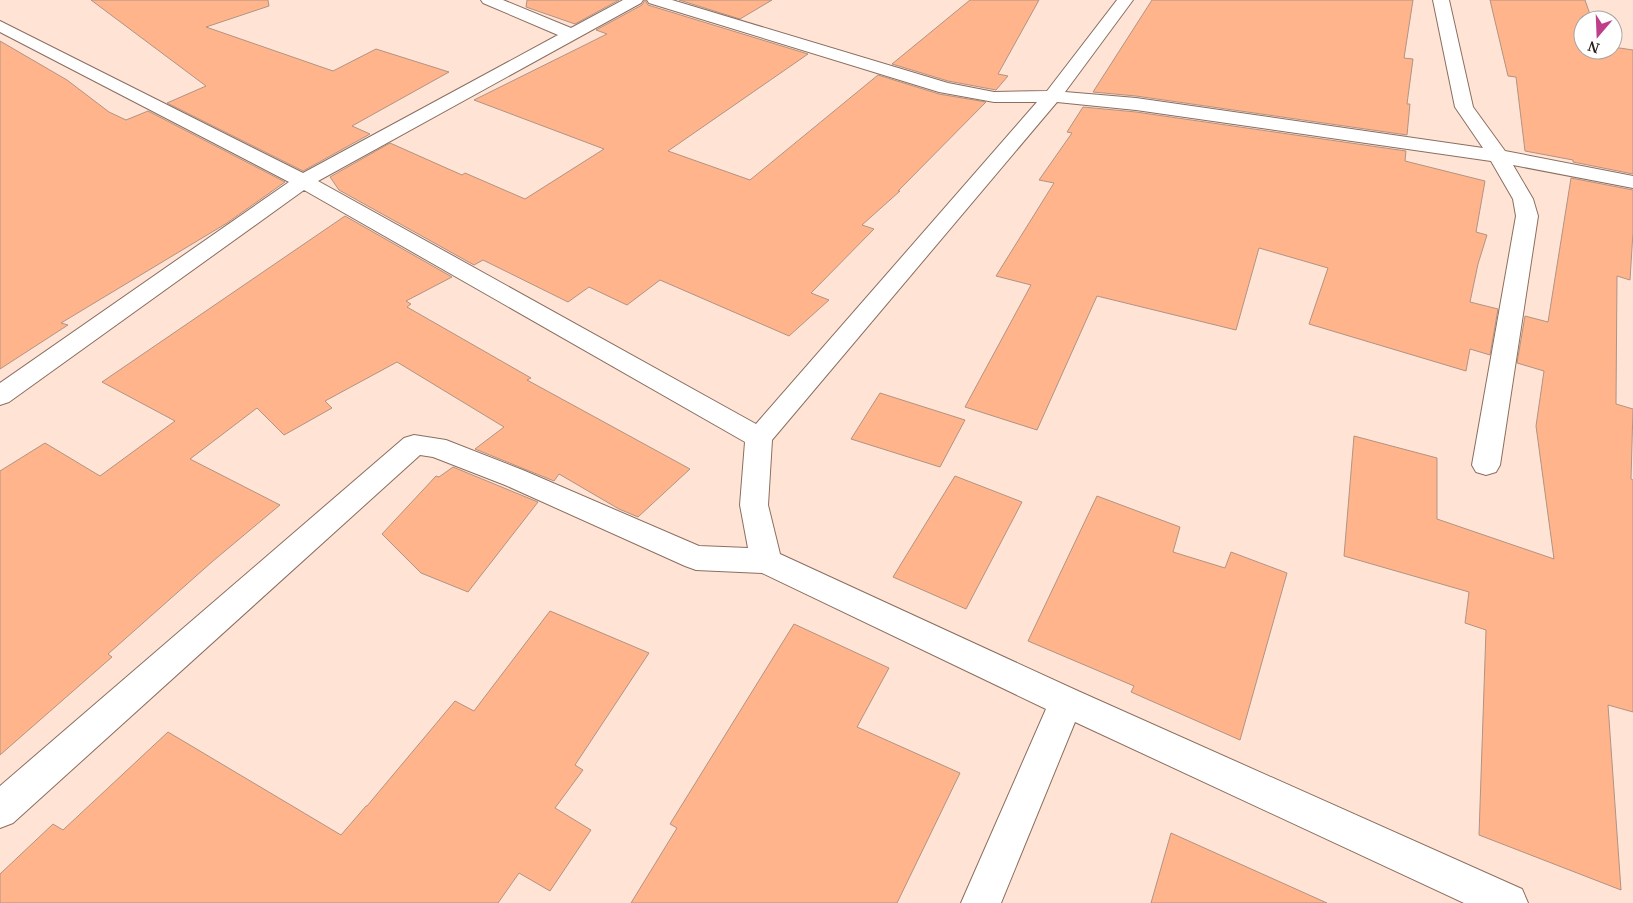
<svg xmlns="http://www.w3.org/2000/svg" width="1633" height="903" font-family="'Noto Serif',serif">
<style>
.building{fill:#ffb48b;stroke:#b29383}
.lines{fill:none;stroke-linecap:round;stroke-linejoin:round}
.street-casing{stroke:#8b6e5f;stroke-width:2}
.street{fill:#fff;fill-rule:evenodd}
</style>
<rect width="100%" height="100%" fill="#ffe4d6"/>
<g class="building">
<path d="M 91,0 L 268,0 L 269,6 L 206,27 L 333,71 L 376,49 L 449,72 L 352,126 L 370,134 L 303,171 L 167,103 L 206,86 Z"/>
<path d="M 527,0 L 619,0 L 575,24 L 526,7 Z"/>
<path d="M 645,0 L 648,5 L 808,54 L 668,151 L 750,180 L 878,75 L 939,94 L 986,102 L 898,191 L 900,191 L 862,225 L 874,229 L 811,293 L 829,300 L 789,336 L 660,280 L 627,305 L 589,287 L 568,302 L 483,260 L 474,265 L 339,190 L 330,177 L 390,143 L 462,175 L 465,173 L 525,199 L 604,149 L 474,100 L 607,34 L 596,30 L 642,5 Z"/>
<path d="M 679,0 L 772,0 L 740,19 Z"/>
<path d="M 970,0 L 1039,0 L 998,74 L 1008,76 L 996,90 L 948,81 L 892,64 Z"/>
<path d="M 1152,0 L 1413,0 L 1404,58 L 1413,59 L 1407,104 L 1410,104 L 1407,135 L 1136,96 L 1093,92 Z"/>
<path d="M 1490,0 L 1585,0 L 1592,20 L 1583,20 L 1583,50 L 1613,50 L 1613,47 L 1633,50 L 1633,174 L 1573,162 L 1573,160 L 1525,151 L 1516,77 L 1508,76 Z"/>
<path d="M 0,41 L 67,80 L 109,112 L 126,120 L 148,111 L 285,182 L 227,223 L 61,323 L 68,325 L 0,369 Z"/>
<path d="M 1083,107 L 1136,112 L 1406,151 L 1405,161 L 1485,181 L 1476,232 L 1487,235 L 1478,264 L 1470,302 L 1498,309 L 1490,355 L 1470,349 L 1466,371 L 1309,324 L 1328,268 L 1259,248 L 1236,330 L 1097,296 L 1037,430 L 965,407 L 1031,285 L 996,276 L 1054,183 L 1039,180 L 1072,133 L 1067,132 Z"/>
<path d="M 1571,178 L 1633,190 L 1633,232 L 1630,280 L 1617,276 L 1616,404 L 1633,409 L 1631,479 L 1633,480 L 1633,712 L 1608,705 L 1621,890 L 1479,835 L 1486,630 L 1465,623 L 1469,592 L 1344,556 L 1354,436 L 1437,458 L 1437,519 L 1554,559 L 1536,426 L 1544,371 L 1517,363 L 1525,316 L 1548,322 Z"/>
<path d="M 345,216 L 452,277 L 406,301 L 411,304 L 407,307 L 531,378 L 527,380 L 690,469 L 638,517 L 619,509 L 559,474 L 554,481 L 475,449 L 504,427 L 397,362 L 325,401 L 332,408 L 284,435 L 257,408 L 190,459 L 280,505 L 213,561 L 108,654 L 112,657 L 0,755 L 0,471 L 45,443 L 100,476 L 175,421 L 102,382 Z"/>
<path d="M 880,393 L 965,420 L 940,467 L 851,439 Z"/>
<path d="M 453,467 L 538,502 L 468,592 L 421,573 L 382,534 L 436,476 L 439,477 Z"/>
<path d="M 955,476 L 1022,502 L 966,609 L 893,577 Z"/>
<path d="M 1097,496 L 1180,527 L 1173,552 L 1225,568 L 1231,552 L 1287,573 L 1240,740 L 1131,692 L 1134,686 L 1028,641 Z"/>
<path d="M 550,611 L 649,653 L 575,765 L 583,770 L 555,808 L 591,830 L 550,891 L 519,873 L 498,903 L 0,903 L 0,874 L 53,824 L 63,830 L 168,732 L 341,835 L 366,806 L 367,806 L 455,701 L 474,711 Z"/>
<path d="M 794,624 L 889,668 L 857,727 L 960,773 L 897,903 L 631,903 L 677,828 L 670,824 Z"/>
<path d="M 1171,833 L 1327,903 L 1151,903 Z"/>
</g>
<g class="lines">
<defs>
<path id="street" d="M 481,0 L 503,0 L 571,28 L 623,0 L 643,0 L 641,3 L 318,181 L 756,424 L 1037,102 L 994,102 L 939,92 L 649,3 L 647,0 L 672,0 L 948,83 L 994,92 L 1047,91 L 1117,0 L 1133,0 L 1065,92 L 1136,98 L 1483,148 L 1455,107 L 1433,0 L 1449,0 L 1473,107 L 1505,151 L 1633,176 L 1633,188 L 1513,165 L 1533,199 L 1538,216 L 1500,465 L 1496,472 L 1486,475 L 1476,472 L 1472,465 L 1516,216 L 1513,199 L 1491,161 L 1136,110 L 1057,102 L 772,440 L 768,505 L 780,554 L 1078,691 L 1522,889 L 1528,903 L 1464,903 L 1075,722 L 1001,903 L 961,903 L 1046,709 L 762,573 L 696,570 L 685,566 L 505,485 L 433,457 L 420,455 L 13,823 L 0,828 L 0,786 L 404,438 L 414,435 L 446,440 L 525,471 L 699,546 L 748,548 L 740,505 L 745,442 L 304,190 L 9,402 L 0,405 L 0,383 L 289,182 L 0,32 L 0,21 L 303,173 L 558,35 L 483,3 Z"/>
</defs>
<use href="#street" class="street-casing"/>
<use href="#street" class="street"/>
</g>
<g transform="translate(1598 35) rotate(199)"><circle r="24" fill="#ffffff" stroke="#a9a5a2"/>
<path d="M0-4L9 19L0 12L-9 19Z" fill="#be3e89"/>
<text y="-8" font-size="14" font-weight="bold" text-anchor="middle" fill="#291d17">N</text>
</g>
</svg>
